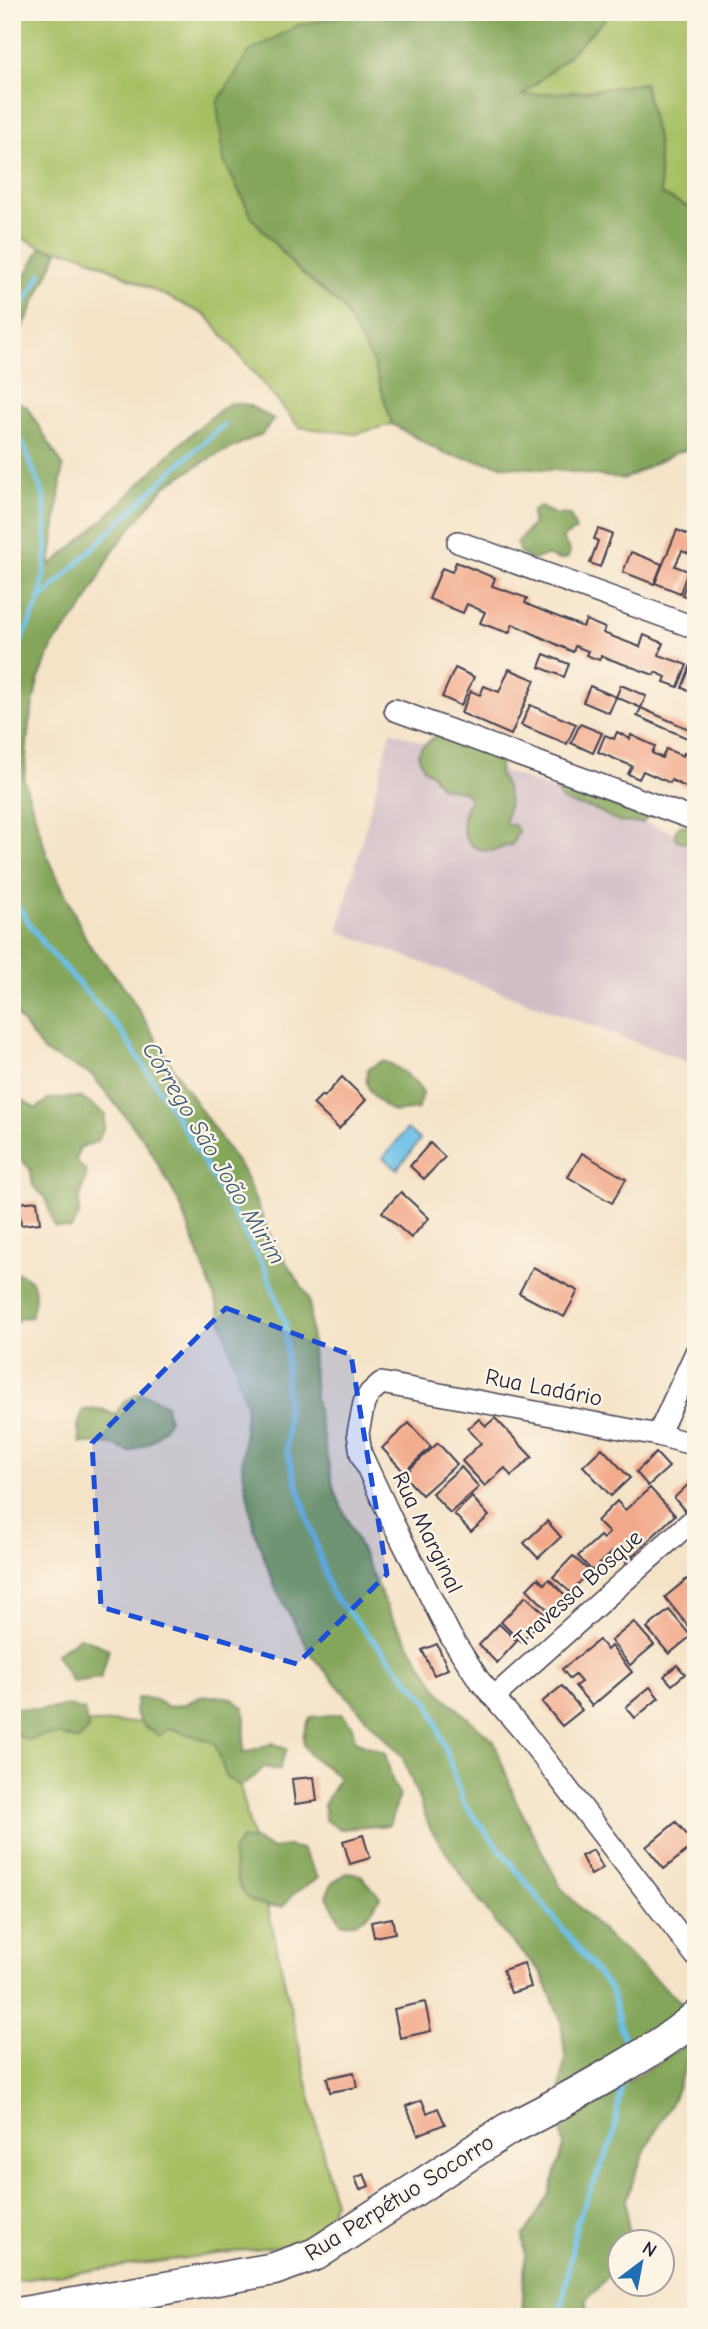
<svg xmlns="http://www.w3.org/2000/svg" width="708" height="2329" font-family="'Comic Neue',sans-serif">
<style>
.industrial{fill:#d2bdc6}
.green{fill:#a6bf64;stroke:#647050;stroke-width:2}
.forest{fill:#84a65a;stroke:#53644a;stroke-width:2}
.water{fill:#6bc0e7;stroke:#467191;stroke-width:2}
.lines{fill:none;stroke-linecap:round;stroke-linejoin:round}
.stream{stroke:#6bc0e7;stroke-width:5}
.building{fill:#f2a88a}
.street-casing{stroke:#423f50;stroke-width:24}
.secondary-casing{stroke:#423f50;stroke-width:35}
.street{stroke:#fff;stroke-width:21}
.secondary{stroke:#fff;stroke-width:32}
.marked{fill:#1d4ed8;fill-opacity:0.2;stroke:#1d4ed8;stroke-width:5;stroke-dasharray:14 9;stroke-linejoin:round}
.labels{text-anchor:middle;stroke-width:5;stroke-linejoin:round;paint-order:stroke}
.street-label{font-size:23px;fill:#22223b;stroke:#fcf5e5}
.water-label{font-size:24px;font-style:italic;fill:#3c5977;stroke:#fcf5e5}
</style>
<rect width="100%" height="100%" fill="#fcf5e5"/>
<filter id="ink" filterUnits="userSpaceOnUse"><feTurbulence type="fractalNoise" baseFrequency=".0143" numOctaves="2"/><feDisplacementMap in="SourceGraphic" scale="14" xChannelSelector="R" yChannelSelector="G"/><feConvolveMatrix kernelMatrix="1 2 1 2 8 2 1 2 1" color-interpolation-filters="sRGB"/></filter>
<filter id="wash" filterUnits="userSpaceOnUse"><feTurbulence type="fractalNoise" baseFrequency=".00686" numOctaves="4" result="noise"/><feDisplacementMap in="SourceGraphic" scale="28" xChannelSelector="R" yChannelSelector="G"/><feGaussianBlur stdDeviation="1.57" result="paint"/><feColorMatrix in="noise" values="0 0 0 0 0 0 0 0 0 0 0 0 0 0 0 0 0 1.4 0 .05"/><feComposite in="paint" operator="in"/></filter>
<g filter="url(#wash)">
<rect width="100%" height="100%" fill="#f5e3c8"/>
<path class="industrial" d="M 391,731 L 696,841 L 696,1065 L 338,931 Z"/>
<g class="green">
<path d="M 12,12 L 479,12 L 473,16 L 414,18 L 355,14 L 224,161 L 253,219 L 295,267 L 342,307 L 373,362 L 392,424 L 356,434 L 299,427 L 207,316 L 80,254 L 41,247 L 12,233 Z"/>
<path d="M 601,12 L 696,12 L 696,211 L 661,194 L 657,138 L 644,83 L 588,91 L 521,96 L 565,59 L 604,19 Z"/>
<path d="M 226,1721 L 334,2202 L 323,2240 L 12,2281 L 12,1724 Z"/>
</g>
<g class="forest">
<path d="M 479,12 L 601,12 L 605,19 L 565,59 L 522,95 L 588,91 L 644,83 L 657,138 L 661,194 L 696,211 L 696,448 L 677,452 L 624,479 L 564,471 L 505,466 L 445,454 L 392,424 L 373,362 L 342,307 L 295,267 L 253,219 L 224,161 L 217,103 L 249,52 L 298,25 L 355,14 L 414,18 L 473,16 Z"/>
<path d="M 41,247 L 58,252 L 12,351 L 12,300 Z"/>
<path d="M 12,398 L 27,407 L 63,466 L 50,566 C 69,549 89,533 107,516 C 148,477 183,436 230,403 L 248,405 L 274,419 L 262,434 L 214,456 L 165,486 L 114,549 L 83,608 L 53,645 L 38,681 L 29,724 L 24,780 L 47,855 L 88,943 L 126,989 L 183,1084 L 243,1171 L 271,1238 L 309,1298 L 315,1398 L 334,1490 L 391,1616 L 442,1695 L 494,1741 L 516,1801 L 561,1888 L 606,1935 L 690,2010 L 560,2091 L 565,2057 L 561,2020 L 541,1972 L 500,1929 L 464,1879 L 430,1828 L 402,1756 L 365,1717 L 312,1656 L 275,1587 L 254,1529 L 242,1466 L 246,1405 L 217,1304 L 180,1204 L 146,1142 L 92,1075 L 44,1052 L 12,1009 Z"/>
<path d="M 540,507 L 554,514 L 570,515 L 576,530 L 562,538 L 570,551 L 568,558 L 560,560 L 546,555 L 531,561 L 519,551 L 517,543 L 532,525 L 532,510 Z"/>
<path d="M 441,732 L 501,758 L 499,774 L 506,787 L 509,802 L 505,824 L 514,825 L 518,831 L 512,845 C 504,845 498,851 490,851 C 459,849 458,820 470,799 L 465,792 L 441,787 L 431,773 L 424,769 L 418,754 L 422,747 Z"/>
<path d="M 554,778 L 649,810 L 647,817 L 643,823 C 636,822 628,824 621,822 C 612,820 605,813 596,810 C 575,802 556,810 554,778 Z"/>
<path d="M 680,825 L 696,827 L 696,845 L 676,840 L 675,832 Z"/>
<path d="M 382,1061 C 395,1063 418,1083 423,1094 L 418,1109 L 395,1112 C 379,1104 361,1089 368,1069 Z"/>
<path d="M 80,1097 L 105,1114 L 104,1129 L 96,1142 L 79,1148 L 76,1162 L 87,1172 L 79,1201 L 79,1216 L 71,1229 L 55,1227 L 45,1197 L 33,1186 L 30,1169 L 19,1157 L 12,1157 L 12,1101 L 23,1100 L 36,1109 L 49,1099 Z"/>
<path d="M 12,1271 C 40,1279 37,1293 31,1317 L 19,1318 L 12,1327 Z"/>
<path d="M 138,1393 L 152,1397 L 166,1405 L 169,1420 C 157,1440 150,1444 129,1452 L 113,1445 L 80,1443 L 78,1426 L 83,1410 L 101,1409 L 115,1415 L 124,1402 Z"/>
<path d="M 80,1637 L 109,1649 L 101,1678 L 72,1682 L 56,1654 Z"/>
<path d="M 216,1696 L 232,1698 L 244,1708 L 245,1724 L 243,1753 L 273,1743 L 287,1750 L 281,1762 L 280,1770 L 264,1767 L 254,1777 L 240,1786 L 226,1777 L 215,1743 L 169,1728 L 159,1736 L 145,1727 L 135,1714 L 137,1698 L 154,1699 L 168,1707 L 185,1704 L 200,1697 Z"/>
<path d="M 70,1706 L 84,1711 L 89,1728 L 78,1740 L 61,1735 L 45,1735 L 29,1740 L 12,1733 L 12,1707 L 39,1710 Z"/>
<path d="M 342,1714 L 352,1726 L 355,1741 L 385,1753 C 390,1769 390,1782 400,1795 L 389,1825 L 340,1829 L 325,1820 L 324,1805 L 339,1778 C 318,1757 289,1753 311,1717 Z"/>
<path d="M 241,1839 L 257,1841 L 272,1849 L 288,1846 L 302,1849 L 318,1878 L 292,1895 L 283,1907 C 240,1905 239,1892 232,1853 Z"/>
<path d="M 346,1873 L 361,1875 L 380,1897 C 369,1917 364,1922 342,1924 L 326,1895 L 333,1882 Z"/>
<path d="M 696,2039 L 672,2101 L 646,2148 L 626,2199 L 629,2236 L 626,2241 L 620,2242 C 620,2267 603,2283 586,2300 L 587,2317 L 522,2317 L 525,2255 L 523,2237 L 549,2195 L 564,2146 L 560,2123 Z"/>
</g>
<path class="water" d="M 407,1129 L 420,1140 L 397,1169 L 383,1158 Z"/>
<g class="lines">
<g class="stream">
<path d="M 12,324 L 41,274"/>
<path d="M 12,432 L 22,442 L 44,497 L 47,550 L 40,600 L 12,662"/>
<path d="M 40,600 L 175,468 L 224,425"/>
<path d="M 12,898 L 45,946 L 121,1031 L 185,1130 L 266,1270 L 286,1325 L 287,1451 L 331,1593 L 430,1704 L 464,1804 L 611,1990 L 627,2051"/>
<path d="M 560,2317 L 577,2221 L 613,2139 L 622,2082"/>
</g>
</g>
<g id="blocks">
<g class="building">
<path d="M 598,529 L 612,534 L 600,567 L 590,563 L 598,541 L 594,539 Z"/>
<path d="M 677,530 L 696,538 L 695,556 L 682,551 L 675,566 L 688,571 L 680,593 L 655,583 Z"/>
<path d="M 631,552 L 662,564 L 654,584 L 623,572 Z"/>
<path d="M 696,559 L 696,600 L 682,595 Z"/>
<path d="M 456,562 L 495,578 L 492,586 L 527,598 L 525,603 L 531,606 L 583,627 L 586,620 L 605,628 L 603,633 L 640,647 L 644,635 L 663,643 L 659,655 L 687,665 L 678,687 L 664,682 L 666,677 L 655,672 L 654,675 L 601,656 L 599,660 L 586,655 L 588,651 L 575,646 L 573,652 L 513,624 L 509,633 L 494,628 L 480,623 L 485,612 L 467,604 L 463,613 L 429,599 L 442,568 L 452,572 Z"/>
<path d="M 544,654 L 569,664 L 564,677 L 539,667 Z"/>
<path d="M 690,667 L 696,669 L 696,693 L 682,688 Z"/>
<path d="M 455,668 L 474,677 L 461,706 L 442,697 Z"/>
<path d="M 509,669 L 535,680 L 511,735 L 461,713 L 471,691 L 480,695 L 484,686 L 499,692 Z"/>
<path d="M 621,685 L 646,696 L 641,708 L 616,697 Z"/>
<path d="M 590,686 L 616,697 L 609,713 L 583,702 Z"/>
<path d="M 530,705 L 576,724 L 567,744 L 521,725 Z"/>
<path d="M 641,708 L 691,730 L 696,720 L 696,742 L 637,716 Z"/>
<path d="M 580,724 L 602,733 L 593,753 L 571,743 Z"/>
<path d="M 617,732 L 630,739 L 631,735 L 655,746 L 652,753 L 662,758 L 666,749 L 683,756 L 684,753 L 696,759 L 696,792 L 671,780 L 670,783 L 643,771 L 639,779 L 628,774 L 632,766 L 598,752 L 605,735 L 614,739 Z"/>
<path d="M 342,1077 L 366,1100 L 339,1129 L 313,1104 L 322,1095 L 324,1097 Z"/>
<path d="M 430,1143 L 445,1157 L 424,1179 L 410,1166 Z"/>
<path d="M 582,1153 L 626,1179 L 612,1203 L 568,1177 Z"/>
<path d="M 401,1192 L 429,1218 L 411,1238 L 382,1212 Z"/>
<path d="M 37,1201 L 40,1223 L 21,1225 L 19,1203 Z"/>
<path d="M 533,1267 L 578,1291 L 564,1317 L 519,1293 Z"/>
<path d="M 495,1418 L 532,1457 L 511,1476 L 505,1468 L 485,1486 L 462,1461 L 481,1443 L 468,1429 L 479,1419 L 486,1426 Z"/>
<path d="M 409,1423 L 431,1447 L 404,1472 L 382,1448 Z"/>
<path d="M 438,1443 L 457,1464 L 422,1495 L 403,1475 Z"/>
<path d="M 602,1448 L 630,1478 L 611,1496 L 583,1466 Z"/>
<path d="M 656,1453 L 669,1467 L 648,1486 L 636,1472 Z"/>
<path d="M 461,1467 L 479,1487 L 450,1513 L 432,1493 Z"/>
<path d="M 696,1477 L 696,1501 L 685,1511 L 674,1498 Z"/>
<path d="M 650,1488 L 675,1515 L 626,1562 L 615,1550 L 592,1571 L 578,1556 L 600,1536 L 603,1539 L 609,1533 L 597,1521 L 617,1501 L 625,1510 Z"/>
<path d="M 472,1497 L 489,1516 L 471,1532 L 454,1514 Z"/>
<path d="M 547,1521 L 561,1537 L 538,1558 L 524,1543 Z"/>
<path d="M 573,1556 L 590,1572 L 570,1592 L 553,1577 Z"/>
<path d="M 538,1578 L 544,1584 L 549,1579 L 567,1597 L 551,1613 L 527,1589 Z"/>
<path d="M 687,1579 L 696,1589 L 696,1626 L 691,1630 L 665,1597 Z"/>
<path d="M 526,1596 L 546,1615 L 521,1642 L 501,1622 Z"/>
<path d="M 669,1610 L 691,1636 L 669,1654 L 647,1628 Z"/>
<path d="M 634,1622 L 654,1645 L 630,1665 L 611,1641 Z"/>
<path d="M 499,1624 L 517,1641 L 497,1663 L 479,1645 Z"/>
<path d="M 599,1640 L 607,1650 L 611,1646 L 632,1672 L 592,1706 L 575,1686 L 581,1682 L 575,1675 L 570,1679 L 562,1669 Z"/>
<path d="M 437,1644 L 448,1669 L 434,1675 L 422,1650 Z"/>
<path d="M 677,1665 L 685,1674 L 672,1685 L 664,1676 Z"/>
<path d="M 562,1686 L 582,1710 L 562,1726 L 542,1702 Z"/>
<path d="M 650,1687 L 659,1698 L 635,1718 L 626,1707 Z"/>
<path d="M 314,1777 L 317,1801 L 295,1804 L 292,1779 Z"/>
<path d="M 676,1822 L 695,1844 L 664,1869 L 646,1847 Z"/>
<path d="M 363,1835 L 370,1858 L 350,1864 L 343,1841 Z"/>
<path d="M 593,1850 L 603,1868 L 591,1875 L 581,1856 Z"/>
<path d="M 392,1918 L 395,1933 L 374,1937 L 371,1922 Z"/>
<path d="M 524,1963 L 531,1987 L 511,1993 L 503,1970 Z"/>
<path d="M 425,2002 L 431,2031 L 400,2038 L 394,2009 Z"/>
<path d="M 354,2072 L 357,2087 L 330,2092 L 327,2078 Z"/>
<path d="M 422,2100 L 427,2113 L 438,2108 L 445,2124 L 418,2135 L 406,2106 Z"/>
<path d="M 364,2174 L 369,2186 L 360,2190 L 355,2178 Z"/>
</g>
</g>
</g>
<g filter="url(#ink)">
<use href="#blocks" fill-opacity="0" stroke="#423f50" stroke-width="2"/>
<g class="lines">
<defs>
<g id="street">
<path d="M 458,542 L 696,628"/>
<path d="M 395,710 L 696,820"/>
<path d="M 658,1435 L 696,1352"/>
<path d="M 696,1445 L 658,1435 L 381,1383 L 370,1393 L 364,1403 L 358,1433 L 361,1454 L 394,1525 L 451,1637 L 479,1680 L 523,1731 L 696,1956"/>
<path d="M 494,1697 L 696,1517"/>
</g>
<path id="secondary" d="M 12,2315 L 274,2269 L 316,2254 L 508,2129 C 543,2113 576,2094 609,2075 C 640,2057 669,2040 696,2017"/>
</defs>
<use href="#street" class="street-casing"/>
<use href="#secondary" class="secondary-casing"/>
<use href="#street" class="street"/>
<use href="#secondary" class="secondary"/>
</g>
</g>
<path class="marked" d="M 226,1308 L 351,1355 L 387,1574 L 297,1664 L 101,1607 L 92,1443 Z"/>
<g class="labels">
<g class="street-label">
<text transform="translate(544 1387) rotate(11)" y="8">Rua Ladário</text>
<text transform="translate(428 1532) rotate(64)" y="8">Rua Marginal</text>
<text transform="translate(578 1588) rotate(-42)" y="8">Travessa Bosque</text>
<text transform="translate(399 2197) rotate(-32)" y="8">Rua Perpétuo Socorro</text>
</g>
<g class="water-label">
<text transform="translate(214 1153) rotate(59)" y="8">Córrego São João Mirim</text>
</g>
</g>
<rect width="708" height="2329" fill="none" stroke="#fcf5e5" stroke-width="42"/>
<g transform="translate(641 2263) rotate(32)"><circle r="33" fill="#fcf5e5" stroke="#a5a1a1" stroke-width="2"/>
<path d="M0-5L12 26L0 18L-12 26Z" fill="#1f6fb2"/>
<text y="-10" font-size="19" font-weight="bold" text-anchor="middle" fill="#22223b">N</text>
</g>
</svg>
